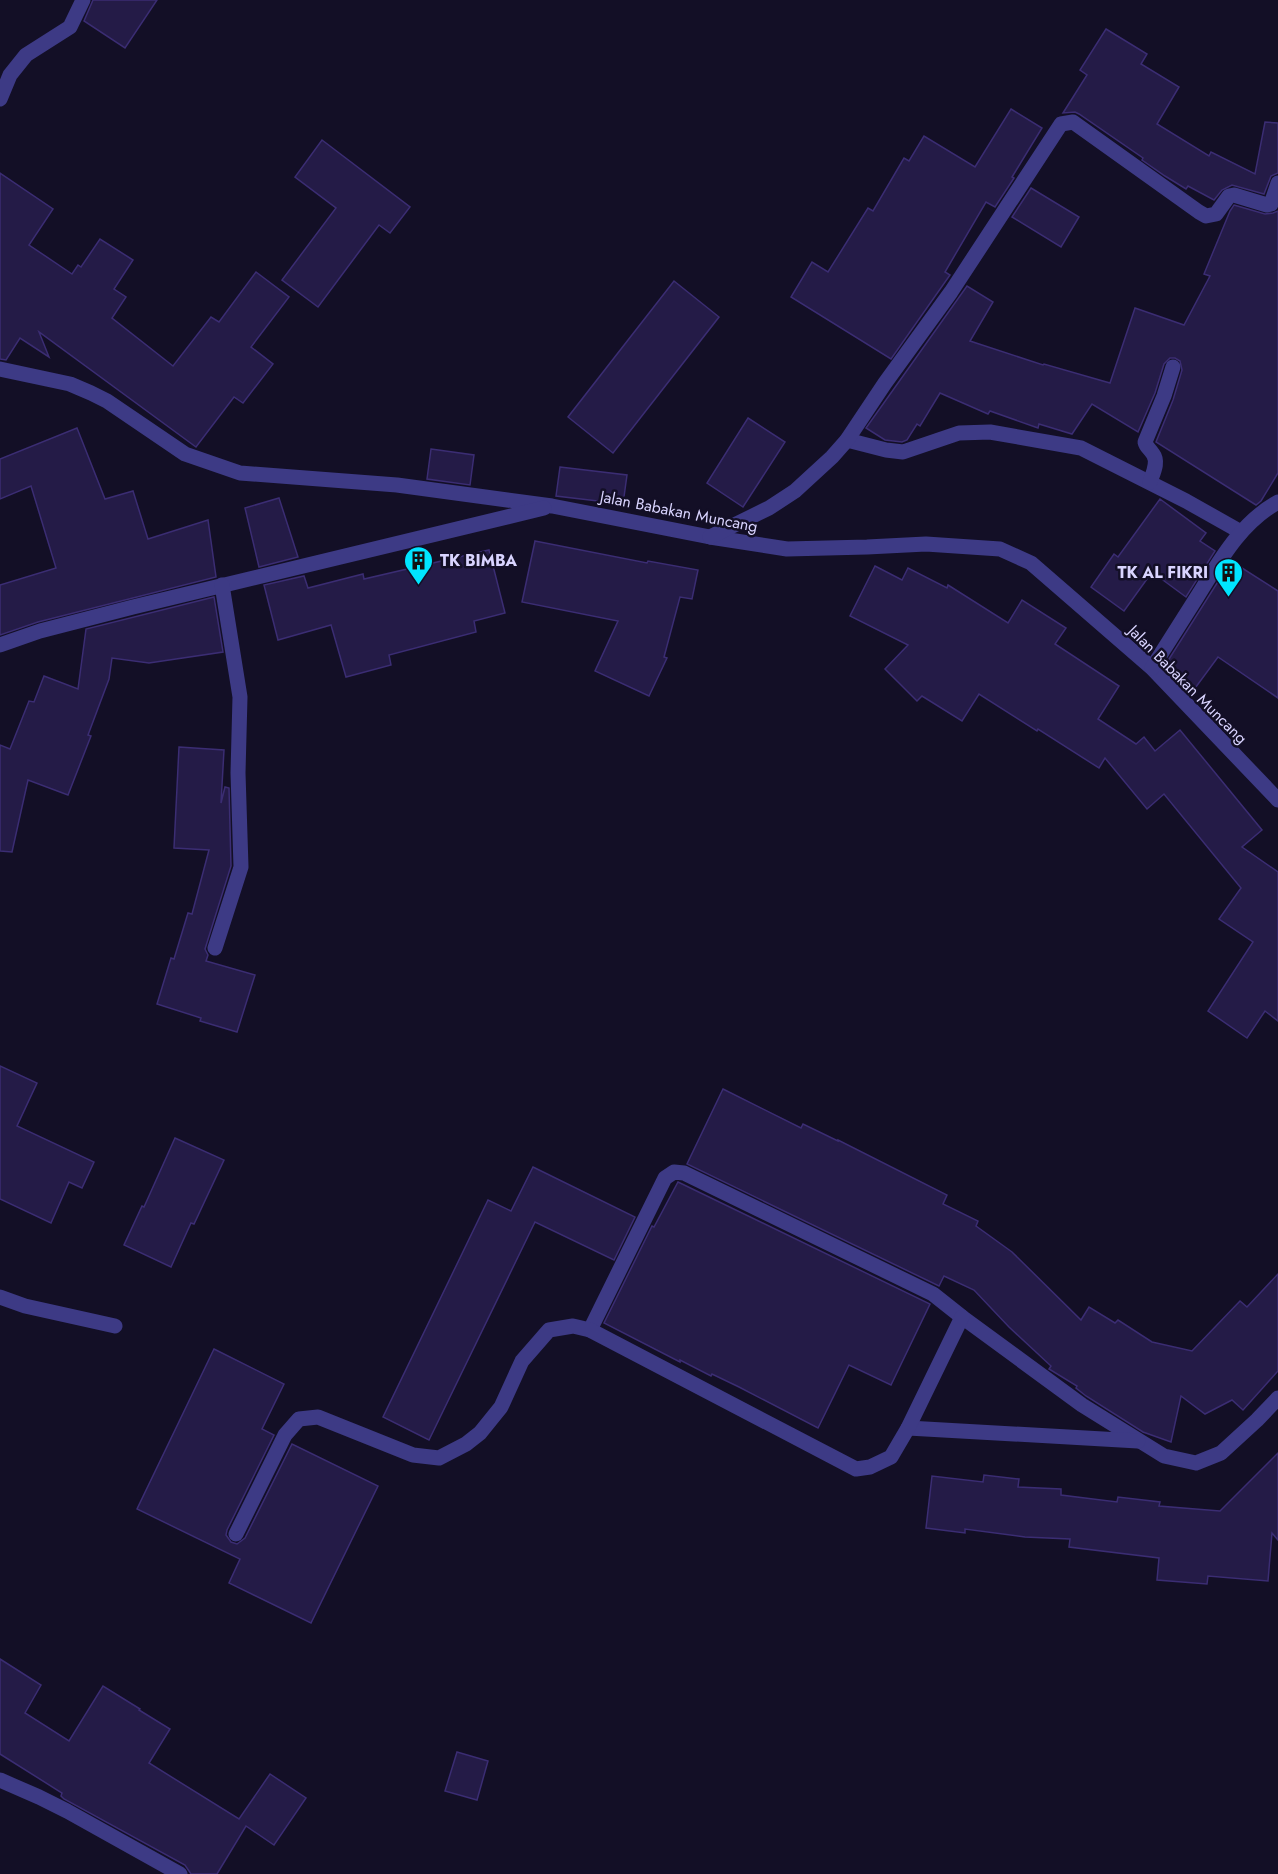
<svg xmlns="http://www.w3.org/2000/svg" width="1278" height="1874" font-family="Jost,sans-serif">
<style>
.building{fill:#241b47;stroke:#3b2d73;stroke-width:1.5}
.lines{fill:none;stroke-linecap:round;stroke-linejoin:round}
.minor{stroke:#3d3a85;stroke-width:15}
.labels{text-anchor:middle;stroke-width:5;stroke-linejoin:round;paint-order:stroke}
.street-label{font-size:16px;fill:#d9d4ff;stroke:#130f26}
.poi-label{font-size:16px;font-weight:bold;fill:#d9d4ff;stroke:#130f26;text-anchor:start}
</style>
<rect width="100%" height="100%" fill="#130f26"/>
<g class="building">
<path d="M 93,0 L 157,0 L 125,48 L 84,21 Z"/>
<path d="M 1106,29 L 1147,54 L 1141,64 L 1179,87 L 1157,124 L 1209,156 L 1211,152 L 1255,174 L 1265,122 L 1278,123 L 1278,173 L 1271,176 L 1264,194 L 1232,185 L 1222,190 L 1214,200 L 1188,186 L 1186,189 L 1165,176 L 1142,160 L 1143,158 L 1079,114 L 1075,112 L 1063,113 L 1087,75 L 1080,70 Z"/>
<path d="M 1011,109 L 1042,128 L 1012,177 L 1014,178 L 995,207 L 986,202 L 945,272 L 950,275 L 891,359 L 791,297 L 812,262 L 828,272 L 868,208 L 873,211 L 904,158 L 909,161 L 924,136 L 975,167 Z"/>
<path d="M 322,140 L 410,207 L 390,233 L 379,225 L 318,307 L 282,280 L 336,208 L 295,177 Z"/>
<path d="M 0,173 L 53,209 L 29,245 L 72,274 L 78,265 L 81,267 L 100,239 L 133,260 L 114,289 L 126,297 L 112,318 L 173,366 L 211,317 L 219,322 L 256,272 L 289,297 L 251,347 L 273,364 L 243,403 L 234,397 L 196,447 L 39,332 L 49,357 L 20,338 L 6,360 L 0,359 Z"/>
<path d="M 1031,188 L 1079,217 L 1061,247 L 1012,217 Z"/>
<path d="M 1234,205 L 1265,214 L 1273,213 L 1278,211 L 1278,473 L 1261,501 L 1256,505 L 1156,442 L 1173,400 L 1182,370 L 1180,361 L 1175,358 L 1170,358 L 1164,364 L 1155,393 L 1138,432 L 1092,404 L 1072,434 L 1039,424 L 1038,428 L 990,411 L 988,414 L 940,393 L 920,426 L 917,424 L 907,440 L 902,442 L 885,440 L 866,428 L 967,286 L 993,302 L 970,341 L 1043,365 L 1044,364 L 1110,383 L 1135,308 L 1184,325 L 1210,276 L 1204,274 L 1230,211 Z"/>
<path d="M 674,281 L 719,317 L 613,453 L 568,417 Z"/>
<path d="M 748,418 L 785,442 L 743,507 L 707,483 Z"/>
<path d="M 77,428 L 105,499 L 133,491 L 148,539 L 208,520 L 216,577 L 38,622 L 0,635 L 0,585 L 56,568 L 31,486 L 0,499 L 0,459 Z"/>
<path d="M 431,449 L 474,455 L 470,485 L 427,479 Z"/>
<path d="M 560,467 L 627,475 L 623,504 L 556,496 Z"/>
<path d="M 279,498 L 298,557 L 259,567 L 245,508 Z"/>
<path d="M 1160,499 L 1206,533 L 1200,541 L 1215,551 L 1186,597 L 1152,572 L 1124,611 L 1091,587 L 1114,554 L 1118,557 Z"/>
<path d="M 535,541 L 647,563 L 648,561 L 698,570 L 692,599 L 680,597 L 664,657 L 667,658 L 649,696 L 595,671 L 618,621 L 522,602 Z"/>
<path d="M 489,550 L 505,613 L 474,621 L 476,632 L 389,655 L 391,665 L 346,677 L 331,625 L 278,640 L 264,585 L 304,576 L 308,588 L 363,574 L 364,579 Z"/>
<path d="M 1231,561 L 1278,591 L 1278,698 L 1218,657 L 1193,691 L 1177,680 L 1164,667 Z"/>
<path d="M 875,566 L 902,580 L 908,568 L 947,588 L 948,585 L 1008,623 L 1022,600 L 1066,628 L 1055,644 L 1119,686 L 1098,719 L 1136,744 L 1144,737 L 1155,751 L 1180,730 L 1262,830 L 1242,847 L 1278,872 L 1278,1021 L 1265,1011 L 1247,1038 L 1208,1011 L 1253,942 L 1219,919 L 1241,888 L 1164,794 L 1147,809 L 1105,758 L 1099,768 L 1038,729 L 1037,731 L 979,694 L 962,721 L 922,696 L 917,701 L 885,669 L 908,645 L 850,616 Z"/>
<path d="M 214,597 L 223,652 L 149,663 L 112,658 L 109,679 L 88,735 L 91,736 L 68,795 L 28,780 L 12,852 L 0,851 L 0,745 L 10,749 L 29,701 L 34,702 L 44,676 L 78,689 L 86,629 Z"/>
<path d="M 179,747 L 224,750 L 221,803 L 225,787 L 229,788 L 231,866 L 205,949 L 208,955 L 206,961 L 255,975 L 237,1032 L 200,1021 L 201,1018 L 157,1004 L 171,958 L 174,959 L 188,913 L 192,914 L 209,850 L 174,848 Z"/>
<path d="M 0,1066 L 37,1083 L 17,1126 L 94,1162 L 82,1188 L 69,1182 L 51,1223 L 0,1199 Z"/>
<path d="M 723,1089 L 801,1128 L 803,1124 L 838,1141 L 838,1140 L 947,1195 L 943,1204 L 978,1221 L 976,1226 L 1012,1252 L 1081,1320 L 1089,1307 L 1115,1323 L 1118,1320 L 1152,1342 L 1192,1351 L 1240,1301 L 1247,1307 L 1278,1274 L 1278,1371 L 1243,1410 L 1232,1400 L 1205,1414 L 1181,1396 L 1171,1442 L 1143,1432 L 1086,1396 L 1076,1388 L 1077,1386 L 1049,1369 L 1051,1366 L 1009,1327 L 974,1290 L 944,1276 L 939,1286 L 687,1164 Z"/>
<path d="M 175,1138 L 224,1160 L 194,1224 L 191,1223 L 171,1267 L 124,1245 L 142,1206 L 144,1207 Z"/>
<path d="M 533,1167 L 635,1217 L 614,1260 L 535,1222 L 429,1440 L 383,1417 L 488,1200 L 511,1211 Z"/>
<path d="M 678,1182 L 930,1304 L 891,1385 L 849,1365 L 818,1428 L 739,1387 L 712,1374 L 711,1376 L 680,1360 L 680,1362 L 604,1323 L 652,1226 L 654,1227 Z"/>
<path d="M 214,1349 L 284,1384 L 262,1429 L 274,1435 L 227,1530 L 226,1535 L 231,1542 L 237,1544 L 245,1538 L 292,1444 L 378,1486 L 311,1623 L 229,1583 L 240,1559 L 137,1509 Z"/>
<path d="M 1278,1453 L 1278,1540 L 1272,1533 L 1268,1581 L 1208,1576 L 1207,1584 L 1157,1580 L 1159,1558 L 1069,1547 L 1070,1539 L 1025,1537 L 965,1529 L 965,1533 L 926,1528 L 932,1476 L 983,1482 L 984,1475 L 1019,1479 L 1018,1487 L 1061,1489 L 1061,1495 L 1117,1502 L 1118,1497 L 1160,1502 L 1159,1506 L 1220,1511 Z"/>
<path d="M 0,1659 L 41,1685 L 25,1713 L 69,1741 L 103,1686 L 140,1709 L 139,1710 L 170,1729 L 149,1763 L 239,1819 L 270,1774 L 306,1798 L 274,1845 L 246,1826 L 217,1874 L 191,1874 L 185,1865 L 64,1799 L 61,1796 L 62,1793 L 0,1754 Z"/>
<path d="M 457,1752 L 488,1761 L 477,1800 L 445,1791 Z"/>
</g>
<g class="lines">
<g class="minor">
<path d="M 0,99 L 10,75 L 26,55 L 70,27 L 83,0"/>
<path d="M 0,369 L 70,384 L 91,393 L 107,401 L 185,454 L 240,473 L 397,485 L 552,506 L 710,537 L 787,549 L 867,547 L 926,544 L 1000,549 L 1031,563 L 1152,668 L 1278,800"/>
<path d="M 847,440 L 886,450 L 903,452 L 959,433 L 990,432 L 1081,448 L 1186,501 L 1241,532"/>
<path d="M 1150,482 C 1153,473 1159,462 1153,454 C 1150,449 1146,447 1145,442 L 1164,396 L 1173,367"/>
<path d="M 710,537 L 769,508 L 795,491 L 832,457 L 847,440 L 885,383 L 951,292 L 1061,124 L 1073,122 L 1199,212 L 1206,216 L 1216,214 L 1229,196 L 1234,195 L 1267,205 L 1271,204 L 1278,183"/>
<path d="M 0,645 L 40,631 L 133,607 L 544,508"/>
<path d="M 1152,668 C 1167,644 1182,621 1197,597 C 1219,562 1240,523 1278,502"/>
<path d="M 215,948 L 241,867 L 238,773 L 240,697 L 222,585"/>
<path d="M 0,1297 L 25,1306 L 115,1326"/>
<path d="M 590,1330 L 665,1178 L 674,1172 L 684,1173 L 933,1294 L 962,1317 L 1082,1405 L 1164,1456 L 1196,1463 L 1221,1453 L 1257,1420 L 1278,1398"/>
<path d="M 908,1428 L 1138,1441"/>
<path d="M 236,1534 L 285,1435 L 299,1419 L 318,1417 L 413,1455 L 439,1458 L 466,1444 L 480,1433 L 501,1407 L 522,1361 L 549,1330 L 573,1326 L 590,1330 L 856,1469 L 870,1467 L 891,1457 L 908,1428 L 962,1317"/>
<path d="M 0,1780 L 39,1797 L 67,1811 L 180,1874"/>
</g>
</g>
<defs>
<symbol id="building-pin" viewBox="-11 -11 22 30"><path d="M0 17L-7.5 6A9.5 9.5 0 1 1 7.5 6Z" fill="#00e5ff" stroke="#130f26"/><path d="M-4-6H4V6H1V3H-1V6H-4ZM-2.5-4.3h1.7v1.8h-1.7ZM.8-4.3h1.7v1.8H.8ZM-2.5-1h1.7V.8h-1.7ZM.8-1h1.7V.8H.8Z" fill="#111"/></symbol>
</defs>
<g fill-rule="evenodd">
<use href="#building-pin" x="402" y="544" width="33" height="45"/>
<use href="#building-pin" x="1212" y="556" width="33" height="45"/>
</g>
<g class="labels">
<g class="street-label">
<text transform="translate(679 511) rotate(11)" y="6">Jalan Babakan Muncang</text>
<text transform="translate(1188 684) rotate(45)" y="6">Jalan Babakan Muncang</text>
</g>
<g class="poi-label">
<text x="440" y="566">TK BIMBA</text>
<text x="1208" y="578" text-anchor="end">TK AL FIKRI</text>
</g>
</g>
</svg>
